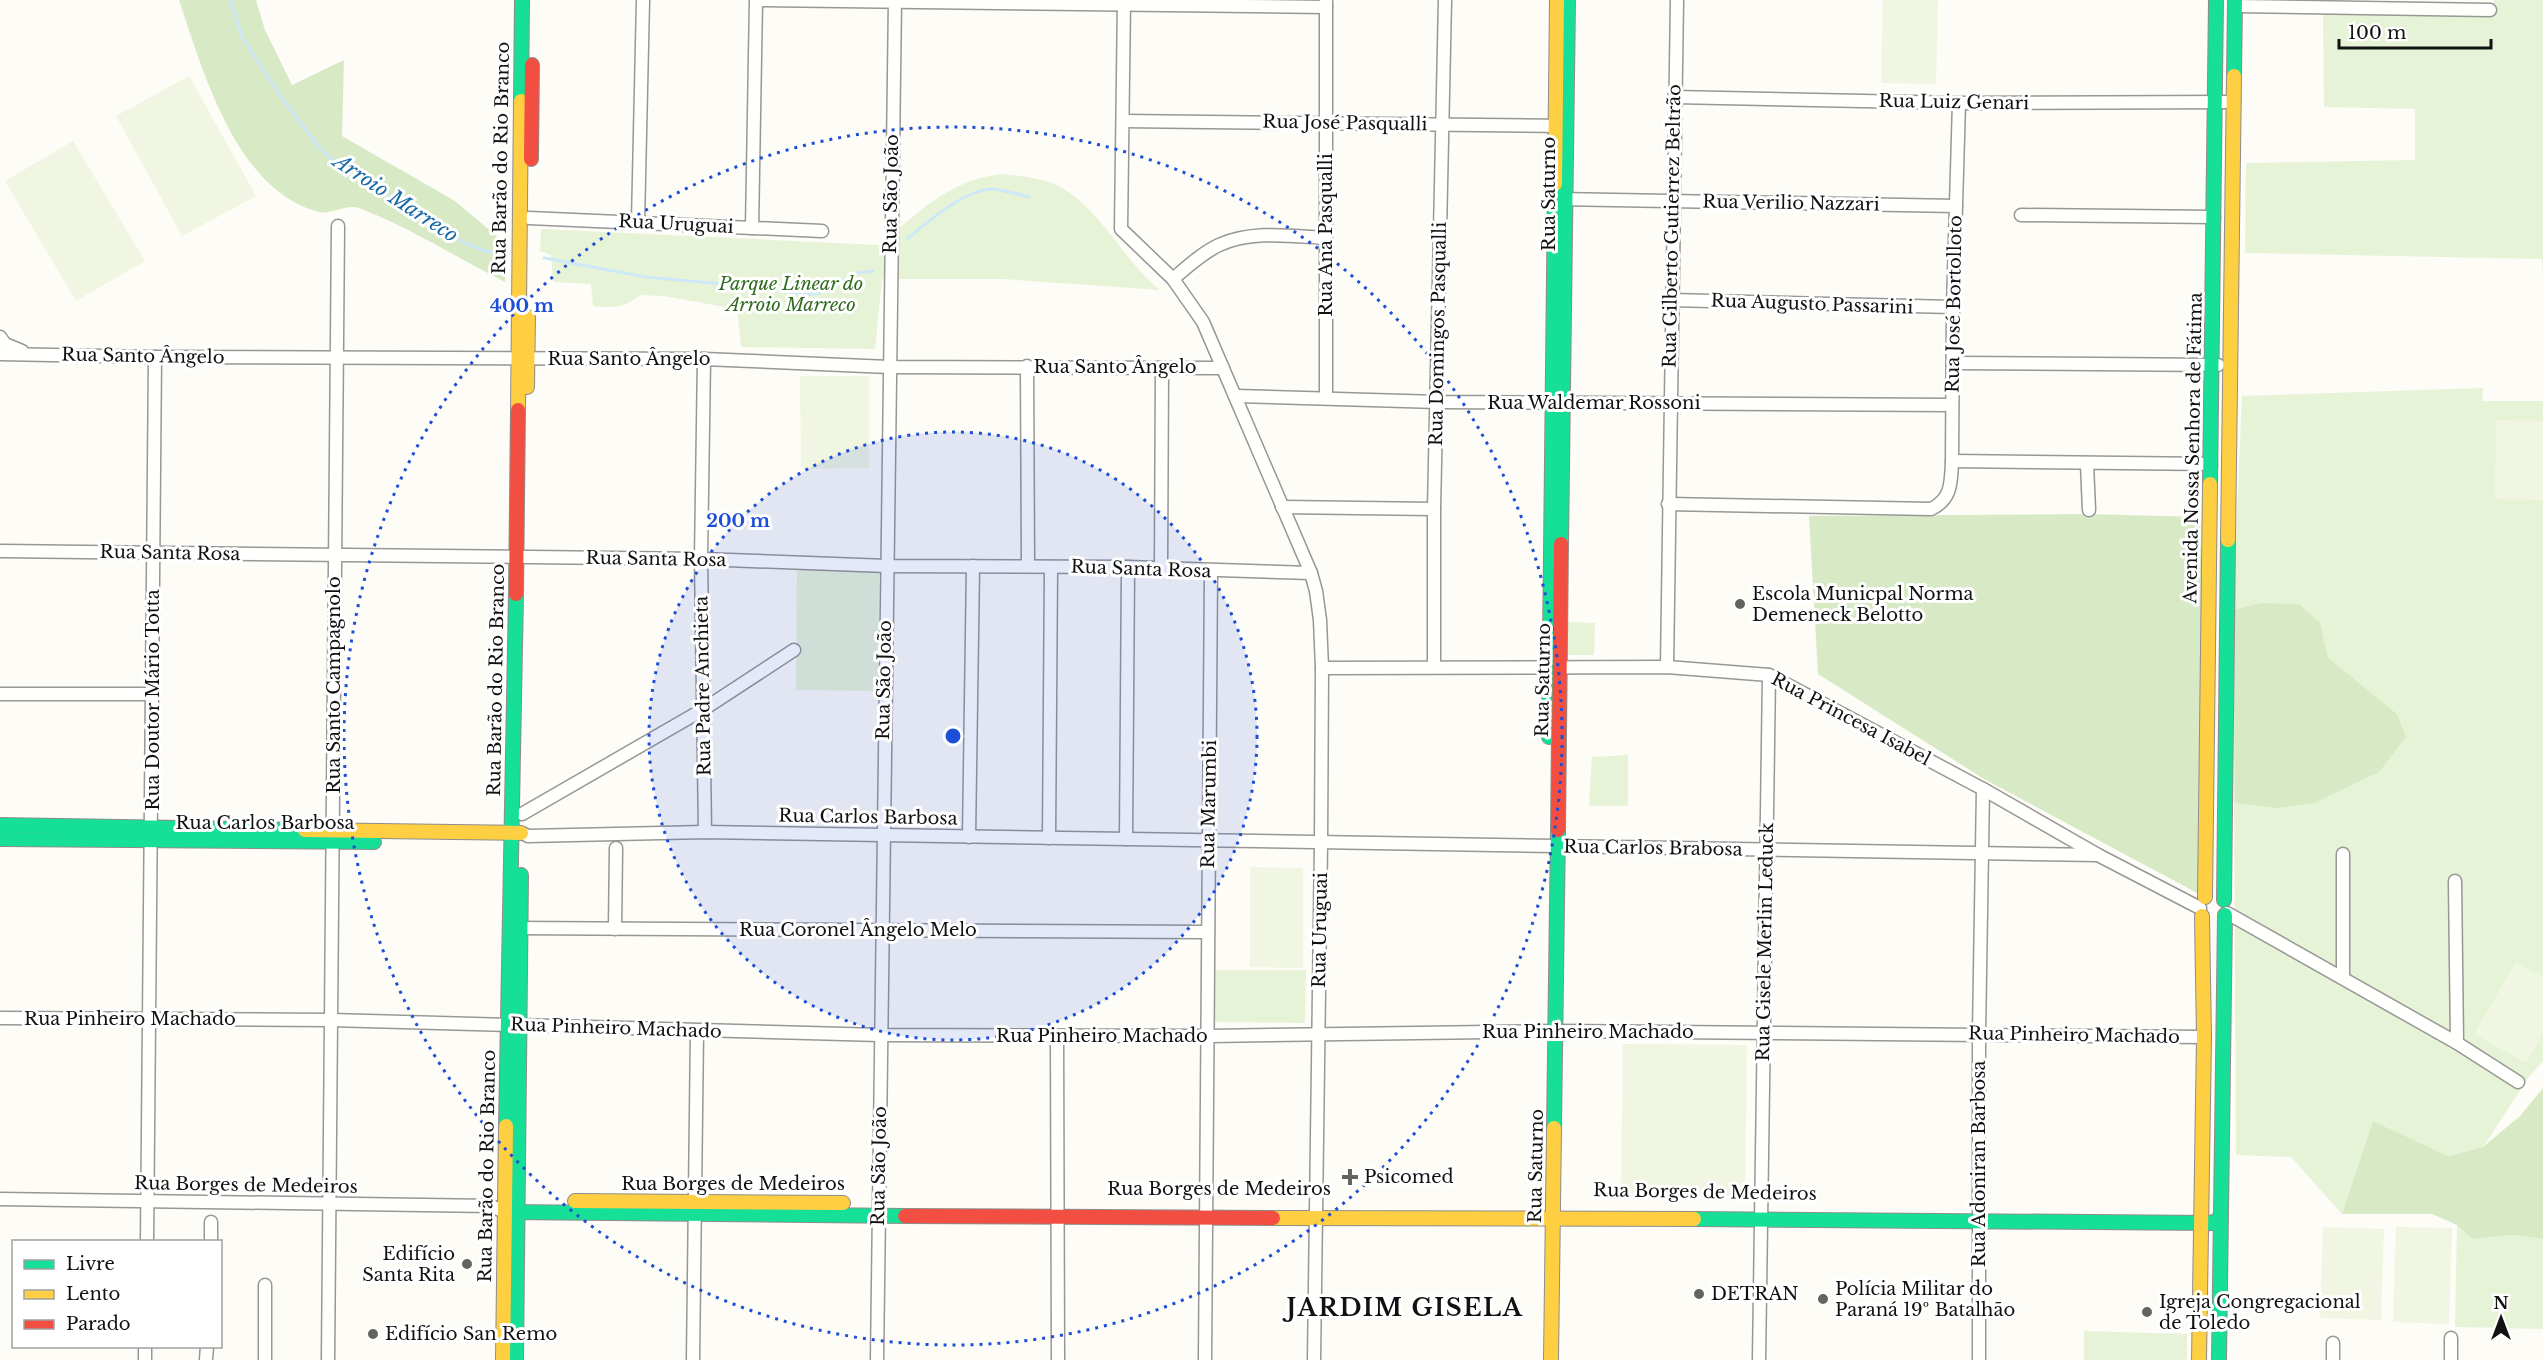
<svg xmlns="http://www.w3.org/2000/svg" width="2543" height="1360" font-family="'Libre Baskerville',serif">
<style>
.green{fill:#e7f3d7}
.forest{fill:#d8eac5}
.pitch{fill:#f0f6e1}
.lines{fill:none;stroke-linecap:round;stroke-linejoin:round}
.stream{stroke:#cde8f7;stroke-width:3}
.street-casing{stroke:#979795;stroke-width:15}
.fast-casing{stroke:#8e8d8b;stroke-width:16}
.slow-casing{stroke:#8e8d8b;stroke-width:16}
.jam-casing{stroke:#8e8d8b;stroke-width:16}
.street{stroke:#fffffe;stroke-width:12}
.fast{stroke:#16e098;stroke-width:14}
.slow{stroke:#ffcf43;stroke-width:14}
.jam{stroke:#f24e42;stroke-width:14}
.ring{fill:none;stroke:#1d4ed8;stroke-width:3;stroke-dasharray:3 6}
.poi-dot{fill:#646362;stroke:#fff;stroke-width:2}
.labels{text-anchor:middle;stroke-width:6;stroke-linejoin:round;paint-order:stroke}
.street-label{font-size:18px;fill:#111;stroke:#fff}
.park-label{font-size:18px;font-style:italic;fill:#2f6b1f;stroke:#fff}
.poi-label{font-size:18px;fill:#111;stroke:#fff;text-anchor:start}
.water-label{font-size:20px;font-style:italic;fill:#1768a6;stroke:#fff}
.district-label{font-size:24px;font-weight:bold;letter-spacing:1.5px;fill:#111;stroke:#fff}
.centre{fill:#1d4ed8;stroke:#fff;stroke-width:3}
.ring-label{font-size:18px;text-anchor:middle;font-weight:bold;fill:#1d4ed8;stroke:#fff;stroke-width:6;stroke-linejoin:round;paint-order:stroke}
</style>
<rect width="100%" height="100%" fill="#fdfcf7"/>
<g class="green">
<path d="M 2494,0 L 2543,0 L 2543,280 L 2542,259 L 2245,253 L 2246,163 L 2415,160 L 2415,109 L 2324,107 L 2323,14 L 2494,13 Z"/>
<path d="M 1002,174 C 1020,176 1040,178 1056,185 C 1099,205 1124,262 1160,290 L 1002,279 L 882,279 L 875,349 L 741,347 L 737,309 L 663,296 L 640,295 C 625,308 612,308 593,306 L 591,284 L 553,282 L 551,255 L 540,251 L 541,229 L 878,245 C 920,213 947,180 1002,174 Z"/>
<path d="M 2483,388 L 2482,401 L 2543,401 L 2543,1061 L 2529,1077 L 2483,1147 L 2448,1156 L 2373,1121 L 2342,1214 L 2291,1157 L 2236,1155 L 2233,610 L 2242,396 Z"/>
<path d="M 797,566 L 879,567 L 878,691 L 796,690 Z"/>
<path d="M 1566,622 L 1595,623 L 1594,655 L 1566,655 Z"/>
<path d="M 1628,755 L 1628,806 L 1589,806 L 1592,757 Z"/>
<path d="M 1215,970 L 1306,970 L 1305,1023 L 1215,1022 Z"/>
<path d="M 2457,1225 L 2472,1239 L 2514,1235 L 2543,1239 L 2543,1329 L 2455,1327 Z"/>
<path d="M 2084,1331 L 2187,1334 L 2187,1360 L 2084,1360 Z"/>
</g>
<g class="forest">
<path d="M 179,0 L 256,0 L 265,30 L 292,85 L 344,60 L 342,136 L 455,201 L 506,244 L 505,282 C 457,258 409,227 359,208 C 346,204 331,215 319,212 C 236,191 203,71 179,0 Z"/>
<path d="M 2087,514 L 2200,517 L 2204,698 L 2199,894 L 1984,779 L 1818,674 L 1809,516 Z"/>
<path d="M 2261,603 L 2299,604 L 2320,623 L 2328,658 L 2397,714 L 2406,737 L 2379,772 L 2314,803 L 2278,808 L 2235,803 L 2233,610 Z"/>
<path d="M 2543,1088 L 2543,1239 L 2514,1235 L 2472,1239 L 2457,1225 L 2432,1214 L 2342,1214 L 2373,1121 L 2448,1156 L 2483,1147 L 2520,1116 Z"/>
</g>
<g class="pitch">
<path d="M 1883,0 L 1938,0 L 1936,84 L 1881,83 Z"/>
<path d="M 189,76 L 256,196 L 182,236 L 116,116 Z"/>
<path d="M 73,141 L 145,261 L 76,301 L 5,181 Z"/>
<path d="M 800,376 L 869,376 L 869,468 L 801,469 Z"/>
<path d="M 2496,420 L 2543,421 L 2543,500 L 2495,499 Z"/>
<path d="M 1250,867 L 1303,868 L 1303,968 L 1250,967 Z"/>
<path d="M 2516,962 L 2543,977 L 2543,1033 L 2526,1063 L 2474,1034 Z"/>
<path d="M 1623,1044 L 1747,1045 L 1745,1197 L 1621,1195 Z"/>
<path d="M 2323,1227 L 2384,1229 L 2381,1320 L 2320,1318 Z"/>
<path d="M 2396,1227 L 2452,1228 L 2449,1324 L 2393,1322 Z"/>
</g>
<g class="lines">
<g class="stream">
<path d="M 231,0 L 242,37 L 281,97 L 319,147 L 343,170 L 415,211 L 451,236 L 481,250 L 503,254"/>
<path d="M 907,239 C 926,223 966,189 992,189 C 1004,190 1017,194 1029,197"/>
<path d="M 544,258 L 646,277 L 768,288 L 807,295 L 822,292 L 857,273 L 873,271"/>
</g>
<defs>
<g id="street">
<path d="M 759,0 L 1326,7"/>
<path d="M 1124,0 L 1121,229 L 1173,279 L 1203,322 L 1311,573 L 1316,591 L 1320,620 L 1322,668 L 1321,843 L 1314,1360"/>
<path d="M 2235,6 L 2490,10"/>
<path d="M 1674,97 L 1959,103 L 2234,102"/>
<path d="M 1123,121 L 1563,126"/>
<path d="M 1558,199 L 1956,206"/>
<path d="M 2021,215 L 2214,217"/>
<path d="M 529,218 L 822,231"/>
<path d="M 638,222 L 643,0"/>
<path d="M 752,228 L 756,0"/>
<path d="M 1173,279 C 1187,267 1202,253 1219,245 C 1252,230 1291,236 1326,238"/>
<path d="M 1671,300 L 1953,307"/>
<path d="M 0,337 L 5,344 L 22,351"/>
<path d="M 0,354 L 155,357 L 704,359 L 889,367 L 1223,368"/>
<path d="M 704,359 L 701,559 L 705,832"/>
<path d="M 1953,363 L 2218,365"/>
<path d="M 1027,366 L 1028,566"/>
<path d="M 1236,396 L 1438,402 L 1952,405"/>
<path d="M 1326,398 L 1326,0"/>
<path d="M 1952,461 L 2211,464"/>
<path d="M 2087,464 L 2089,510"/>
<path d="M 1668,504 L 1931,509 C 1952,499 1951,482 1952,461 L 1953,307 L 1959,103"/>
<path d="M 1282,507 L 1434,509"/>
<path d="M 0,551 L 701,559 L 887,566 L 1128,567 L 1311,573"/>
<path d="M 1161,568 L 1162,368"/>
<path d="M 1434,667 L 1434,509 L 1445,0"/>
<path d="M 1667,667 L 1677,0"/>
<path d="M 1322,668 L 1667,667 L 1769,675 L 1983,789 L 2098,855 L 2200,908"/>
<path d="M 0,694 L 152,694"/>
<path d="M 522,814 L 704,709 L 794,650"/>
<path d="M 522,833 L 528,836 L 705,832 L 2098,855"/>
<path d="M 969,837 L 973,566"/>
<path d="M 1049,838 L 1051,567"/>
<path d="M 1126,839 L 1128,567"/>
<path d="M 2343,854 L 2343,978"/>
<path d="M 2455,881 L 2457,1043"/>
<path d="M 2227,913 L 2457,1043 L 2518,1082"/>
<path d="M 512,928 L 1208,932"/>
<path d="M 615,929 L 616,848"/>
<path d="M 0,1018 L 331,1020 L 880,1035 L 1209,1036 L 1555,1031 L 2204,1037"/>
<path d="M 1057,1036 L 1058,1360"/>
<path d="M 0,1199 L 491,1206 L 505,1212"/>
<path d="M 147,1242 L 155,357"/>
<path d="M 211,1242 L 211,1222"/>
<path d="M 145,1360 L 145,1346"/>
<path d="M 206,1360 L 207,1346"/>
<path d="M 265,1360 L 265,1285"/>
<path d="M 328,1360 L 338,226"/>
<path d="M 693,1360 L 697,1031"/>
<path d="M 877,1360 L 895,0"/>
<path d="M 1205,1360 L 1211,571"/>
<path d="M 1759,1360 L 1769,675"/>
<path d="M 1979,1360 L 1979,1034 L 1983,789"/>
<path d="M 2333,1360 L 2333,1343"/>
<path d="M 2451,1360 L 2451,1338"/>
</g>
<g id="fast">
<path d="M 2234,76 L 2235,0"/>
<path d="M 521,101 L 522,0"/>
<path d="M 2210,484 L 2216,0"/>
<path d="M 1561,544 L 1568,0"/>
<path d="M 1549,737 L 1555,184"/>
<path d="M 0,825 L 305,830"/>
<path d="M 0,839 L 374,842"/>
<path d="M 2224,900 L 2228,540"/>
<path d="M 506,1126 L 516,594"/>
<path d="M 1554,1128 L 1558,830"/>
<path d="M 505,1212 L 905,1216"/>
<path d="M 1694,1219 L 2211,1223 L 2221,1219"/>
<path d="M 516,1360 L 521,875"/>
<path d="M 2219,1360 L 2225,915"/>
</g>
<g id="slow">
<path d="M 1555,184 L 1557,0"/>
<path d="M 527,387 L 528,317"/>
<path d="M 518,410 L 521,101"/>
<path d="M 2228,540 L 2234,76"/>
<path d="M 305,830 L 521,833"/>
<path d="M 2205,897 L 2210,484"/>
<path d="M 575,1201 L 843,1203"/>
<path d="M 1273,1218 L 1694,1219"/>
<path d="M 503,1360 L 506,1126"/>
<path d="M 1551,1360 L 1554,1128"/>
<path d="M 2199,1360 L 2204,1037 L 2202,916"/>
</g>
<g id="jam">
<path d="M 531,159 L 532,65"/>
<path d="M 516,594 L 518,410"/>
<path d="M 1558,830 L 1561,544"/>
<path d="M 905,1216 L 1273,1218"/>
</g>
</defs>
<use href="#street" class="street-casing"/>
<use href="#fast" class="fast-casing"/>
<use href="#slow" class="slow-casing"/>
<use href="#jam" class="jam-casing"/>
<use href="#street" class="street"/>
<use href="#fast" class="fast"/>
<use href="#slow" class="slow"/>
<use href="#jam" class="jam"/>
</g>
<circle cx="953" cy="736" r="304" fill="#1d4ed8" fill-opacity=".12"/>
<g class="ring">
<circle cx="953" cy="736" r="304"/>
<circle cx="953" cy="736" r="609"/>
</g>
<g class="poi-dot">
<circle cx="1740" cy="604" r="6"/>
<path d="M1347 1168h6v6h6v6h-6v6h-6v-6h-6v-6h6z"/>
<circle cx="467" cy="1264" r="6"/>
<circle cx="1699" cy="1294" r="6"/>
<circle cx="1823" cy="1299" r="6"/>
<circle cx="2147" cy="1312" r="6"/>
<circle cx="373" cy="1334" r="6"/>
</g>
<g class="labels">
<g class="street-label">
<text transform="translate(1954 102) rotate(1)" y="6">Rua Luiz Genari</text>
<text transform="translate(1345 123) rotate(1)" y="6">Rua José Pasqualli</text>
<text transform="translate(501 158) rotate(-89)" y="6">Rua Barão do Rio Branco</text>
<text transform="translate(891 194) rotate(-89)" y="6">Rua São João</text>
<text transform="translate(1549 194) rotate(-90)" y="6">Rua Saturno</text>
<text transform="translate(1791 203) rotate(1)" y="6">Rua Verilio Nazzari</text>
<text transform="translate(676 224) rotate(3)" y="6">Rua Uruguai</text>
<text transform="translate(1672 226) rotate(-89)" y="6">Rua Gilberto Gutierrez Beltrão</text>
<text transform="translate(1326 235) rotate(-90)" y="6">Rua Ana Pasqualli</text>
<text transform="translate(1812 304) rotate(2)" y="6">Rua Augusto Passarini</text>
<text transform="translate(1954 304) rotate(-89)" y="6">Rua José Bortolloto</text>
<text transform="translate(1438 334) rotate(-89)" y="6">Rua Domingos Pasqualli</text>
<text transform="translate(143 356) rotate(1)" y="6">Rua Santo Ângelo</text>
<text x="629" y="365">Rua Santo Ângelo</text>
<text x="1115" y="373">Rua Santo Ângelo</text>
<text x="1594" y="409">Rua Waldemar Rossoni</text>
<text transform="translate(2193 448) rotate(-89)" y="6">Avenida Nossa Senhora de Fátima</text>
<text transform="translate(170 553) rotate(1)" y="6">Rua Santa Rosa</text>
<text transform="translate(656 559) rotate(1)" y="6">Rua Santa Rosa</text>
<text transform="translate(1141 569) rotate(2)" y="6">Rua Santa Rosa</text>
<text transform="translate(496 680) rotate(-89)" y="6">Rua Barão do Rio Branco</text>
<text transform="translate(884 680) rotate(-89)" y="6">Rua São João</text>
<text transform="translate(1543 680) rotate(-89)" y="6">Rua Saturno</text>
<text transform="translate(334 685) rotate(-90)" y="6">Rua Santo Campagnolo</text>
<text transform="translate(703 686) rotate(-91)" y="6">Rua Padre Anchieta</text>
<text transform="translate(153 700) rotate(-90)" y="6">Rua Doutor Mário Totta</text>
<text transform="translate(1851 719) rotate(28)" y="6">Rua Princesa Isabel</text>
<text transform="translate(1209 804) rotate(-89)" y="6">Rua Marumbi</text>
<text transform="translate(868 817) rotate(1)" y="6">Rua Carlos Barbosa</text>
<text x="265" y="829">Rua Carlos Barbosa</text>
<text transform="translate(1653 848) rotate(1)" y="6">Rua Carlos Brabosa</text>
<text x="858" y="936">Rua Coronel Ângelo Melo</text>
<text transform="translate(1320 930) rotate(-89)" y="6">Rua Uruguai</text>
<text transform="translate(1765 942) rotate(-89)" y="6">Rua Gisele Merlin Leduck</text>
<text x="130" y="1025">Rua Pinheiro Machado</text>
<text transform="translate(616 1028) rotate(2)" y="6">Rua Pinheiro Machado</text>
<text x="1588" y="1038">Rua Pinheiro Machado</text>
<text transform="translate(2074 1035) rotate(1)" y="6">Rua Pinheiro Machado</text>
<text x="1102" y="1042">Rua Pinheiro Machado</text>
<text transform="translate(1979 1164) rotate(-90)" y="6">Rua Adoniran Barbosa</text>
<text transform="translate(487 1166) rotate(-89)" y="6">Rua Barão do Rio Branco</text>
<text transform="translate(879 1166) rotate(-89)" y="6">Rua São João</text>
<text transform="translate(1536 1166) rotate(-89)" y="6">Rua Saturno</text>
<text x="733" y="1190">Rua Borges de Medeiros</text>
<text transform="translate(246 1185) rotate(1)" y="6">Rua Borges de Medeiros</text>
<text x="1219" y="1195">Rua Borges de Medeiros</text>
<text transform="translate(1705 1192) rotate(1)" y="6">Rua Borges de Medeiros</text>
</g>
<g class="park-label">
<text x="791" y="290">Parque Linear do<tspan x="791" dy="21">Arroio Marreco</tspan></text>
</g>
<g class="poi-label">
<text x="1752" y="600">Escola Municpal Norma<tspan x="1752" dy="21">Demeneck Belotto</tspan></text>
<text x="1364" y="1183">Psicomed</text>
<text x="455" y="1260" text-anchor="end">Edifício<tspan x="455" dy="21">Santa Rita</tspan></text>
<text x="1835" y="1295">Polícia Militar do<tspan x="1835" dy="21">Paraná 19º Batalhão</tspan></text>
<text x="1711" y="1300">DETRAN</text>
<text x="2159" y="1308">Igreja Congregacional<tspan x="2159" dy="21">de Toledo</tspan></text>
<text x="385" y="1340">Edifício San Remo</text>
</g>
<g class="water-label">
<text transform="translate(396 198) rotate(33)" y="7">Arroio Marreco</text>
</g>
<g class="district-label">
<text x="1405" y="1316">JARDIM GISELA</text>
</g>
</g>
<circle cx="953" cy="736" r="9" class="centre"/>
<g class="ring-label">
<text x="522" y="312">400 m</text>
<text x="738" y="527">200 m</text>
</g>
<rect x="12" y="1240" width="210" height="108" fill="#ffffff" stroke="#a0a0a0" stroke-width="1.5"/>
<rect x="24" y="1260" width="30" height="9" fill="#16e098" stroke="#a0a0a0" stroke-width="1.5"/>
<text x="66" y="1270" font-size="18" fill="#111111">Livre</text>
<rect x="24" y="1290" width="30" height="9" fill="#ffcf43" stroke="#a0a0a0" stroke-width="1.5"/>
<text x="66" y="1300" font-size="18" fill="#111111">Lento</text>
<rect x="24" y="1320" width="30" height="9" fill="#f24e42" stroke="#a0a0a0" stroke-width="1.5"/>
<text x="66" y="1330" font-size="18" fill="#111111">Parado</text>
<g transform="translate(2501 1318)" stroke="#ffffff" stroke-width="4.5" paint-order="stroke">
<path d="M0-4.5L10 22L0 15L-10 22Z" fill="#111111"/>
<text y="-9" font-size="16" font-weight="bold" text-anchor="middle" fill="#111111">N</text>
</g>
<path d="M2339 39v9h152v-9" fill="none" stroke="#111111" stroke-width="3"/>
<text x="2348" y="39" font-size="18" fill="#111111" stroke="#ffffff" stroke-width="4.5" paint-order="stroke">100 m</text>
</svg>
